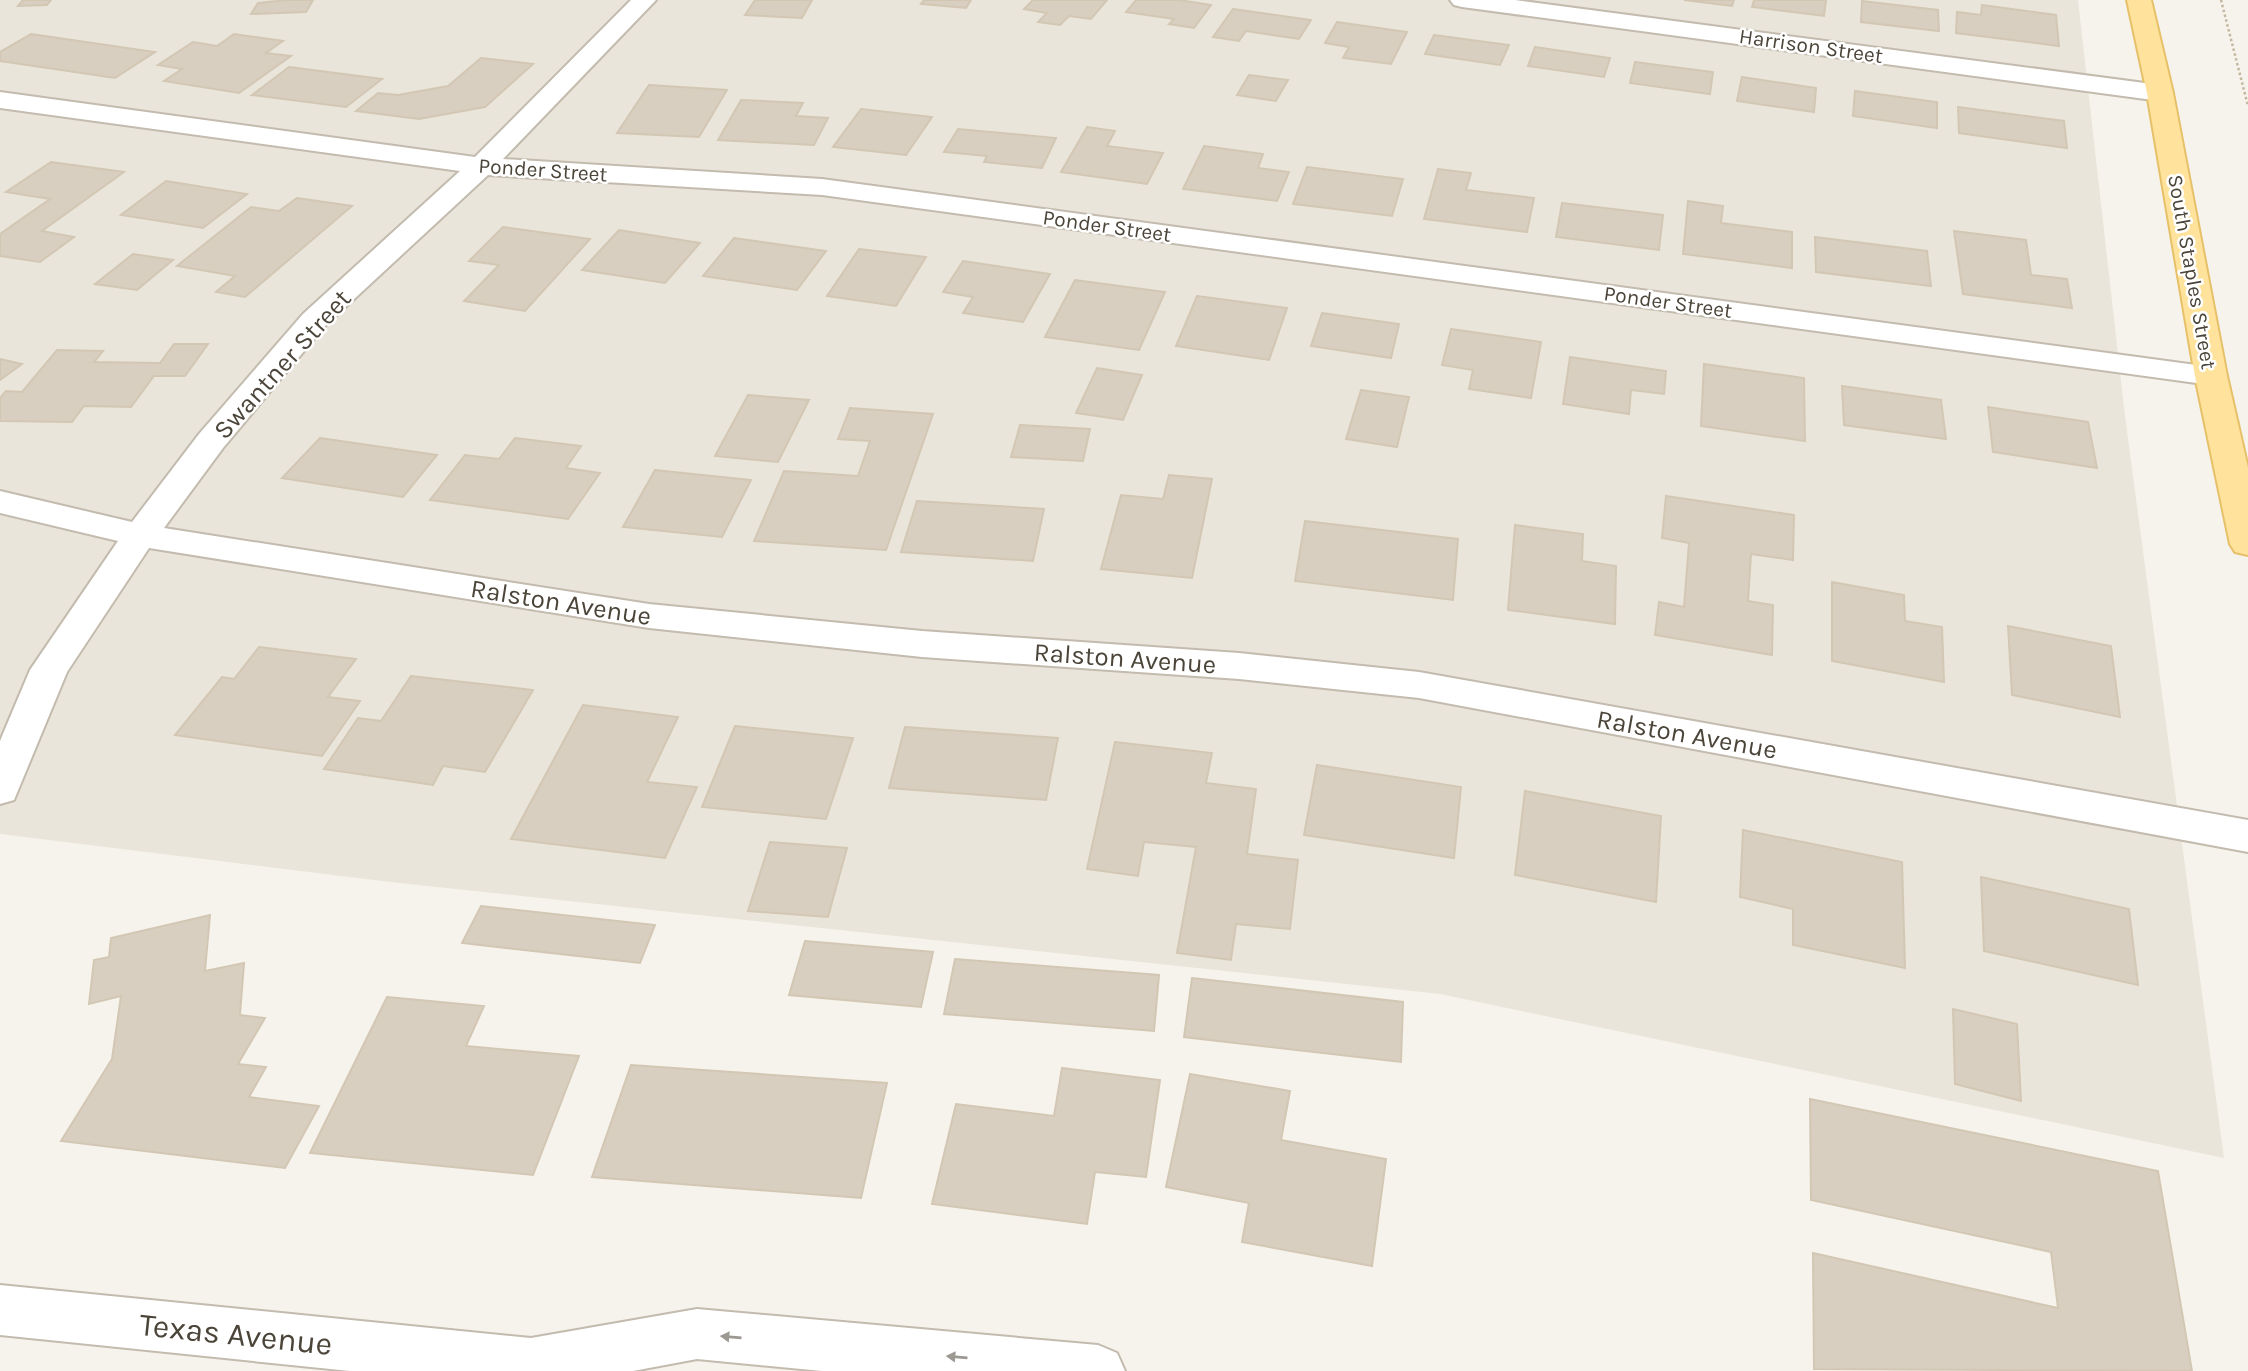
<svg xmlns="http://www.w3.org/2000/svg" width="2248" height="1371" font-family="Karla,sans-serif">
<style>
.residential{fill:#eae5da}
.building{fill:#d8cfc1;stroke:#d3c7b4;stroke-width:2}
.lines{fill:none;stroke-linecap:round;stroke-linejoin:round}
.minor-casing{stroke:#c2bbae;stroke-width:4}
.major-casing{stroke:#e6c16a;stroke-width:4}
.path{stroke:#c4b79f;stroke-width:2.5;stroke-dasharray:2.5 2.5;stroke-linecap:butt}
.minor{fill:#fff;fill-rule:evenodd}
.major{fill:#ffe39c;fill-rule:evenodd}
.oneway{fill:#9c9892}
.labels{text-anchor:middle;stroke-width:5;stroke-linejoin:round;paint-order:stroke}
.far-street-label{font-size:21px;fill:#4b4439;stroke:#fff}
.street-label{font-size:26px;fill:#4b4439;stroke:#fff}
.near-street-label{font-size:32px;fill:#4b4439;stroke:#fff}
</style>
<rect width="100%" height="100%" fill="#f6f3ec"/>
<path class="residential" d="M 0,0 L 2078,0 L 2125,416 L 2224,1158 L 1440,994 L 390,882 L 0,834 Z"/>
<g class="building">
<path d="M 23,0 L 51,0 L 47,5 L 18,6 Z"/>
<path d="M 286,0 L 313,0 L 306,12 L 251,14 L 258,3 Z"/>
<path d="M 755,0 L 812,0 L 802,18 L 745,15 Z"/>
<path d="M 924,0 L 971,0 L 966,8 L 921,4 Z"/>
<path d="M 1033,0 L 1107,0 L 1091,19 L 1069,16 L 1060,25 L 1038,22 L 1047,13 L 1024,9 Z"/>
<path d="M 1136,0 L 1179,0 L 1211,5 L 1194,28 L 1169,24 L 1174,19 L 1126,12 Z"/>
<path d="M 1684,0 L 1734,0 L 1732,6 Z"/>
<path d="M 1754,0 L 1826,0 L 1824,16 L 1752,7 Z"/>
<path d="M 1862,1 L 1938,10 L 1939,31 L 1861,22 Z"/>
<path d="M 1982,5 L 2056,15 L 2059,46 L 1956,33 L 1957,12 L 1981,15 Z"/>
<path d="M 1233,9 L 1311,20 L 1299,39 L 1246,31 L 1239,41 L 1213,37 Z"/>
<path d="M 1337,22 L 1407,32 L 1391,64 L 1343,58 L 1349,47 L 1325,43 Z"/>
<path d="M 31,34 L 155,52 L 115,78 L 0,61 L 0,52 Z"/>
<path d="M 234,34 L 283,41 L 266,53 L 291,56 L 239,93 L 164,81 L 182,69 L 158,65 L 193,42 L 217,46 Z"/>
<path d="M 1434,35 L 1509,45 L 1500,65 L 1425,54 Z"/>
<path d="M 1535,47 L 1610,58 L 1604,77 L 1528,66 Z"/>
<path d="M 481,58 L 533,64 L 485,107 L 419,119 L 356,111 L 378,93 L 398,95 L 448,86 Z"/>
<path d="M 1635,62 L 1713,72 L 1710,94 L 1630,83 Z"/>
<path d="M 289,67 L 382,79 L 346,107 L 252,95 Z"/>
<path d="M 1249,75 L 1288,80 L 1276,101 L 1237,95 Z"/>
<path d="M 1742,77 L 1816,88 L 1814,112 L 1737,101 Z"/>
<path d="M 649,85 L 727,90 L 699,137 L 617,133 Z"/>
<path d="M 1855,91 L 1937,102 L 1937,128 L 1853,116 Z"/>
<path d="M 741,100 L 803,103 L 796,116 L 828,118 L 814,145 L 718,140 Z"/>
<path d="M 1958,107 L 2064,121 L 2067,148 L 1959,133 Z"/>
<path d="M 861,109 L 932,117 L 906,155 L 833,147 Z"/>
<path d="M 1087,127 L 1115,131 L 1107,146 L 1163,153 L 1147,184 L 1061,172 Z"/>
<path d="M 958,129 L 1056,138 L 1042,168 L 984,162 L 987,156 L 944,152 Z"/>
<path d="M 1204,146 L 1263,154 L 1258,168 L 1289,172 L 1277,201 L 1183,189 Z"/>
<path d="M 51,162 L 124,172 L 42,231 L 74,237 L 40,262 L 0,256 L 0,234 L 50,199 L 6,192 Z"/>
<path d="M 1307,167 L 1403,179 L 1392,216 L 1293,204 Z"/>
<path d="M 1438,169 L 1471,173 L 1466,190 L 1534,198 L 1527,232 L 1424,219 Z"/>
<path d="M 166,181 L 247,194 L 203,228 L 121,215 Z"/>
<path d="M 297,198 L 352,206 L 245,297 L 216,292 L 235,276 L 177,266 L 251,207 L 279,211 Z"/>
<path d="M 1688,201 L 1723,206 L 1721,223 L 1792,232 L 1792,268 L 1683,254 Z"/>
<path d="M 1562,203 L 1663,215 L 1659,250 L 1556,237 Z"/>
<path d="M 503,227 L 590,239 L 525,311 L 464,301 L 499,265 L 469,261 Z"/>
<path d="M 619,230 L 700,243 L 665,283 L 582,270 Z"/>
<path d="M 1954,231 L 2026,240 L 2031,275 L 2067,279 L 2072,308 L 1963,294 Z"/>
<path d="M 1815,237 L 1927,251 L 1931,286 L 1816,272 Z"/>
<path d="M 734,238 L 826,251 L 797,290 L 703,276 Z"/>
<path d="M 859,249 L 926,257 L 896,306 L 827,296 Z"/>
<path d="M 133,254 L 173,260 L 137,290 L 95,284 Z"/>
<path d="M 963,261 L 1050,274 L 1023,322 L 963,313 L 973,297 L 943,292 Z"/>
<path d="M 1075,280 L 1165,292 L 1139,350 L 1045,337 Z"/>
<path d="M 1197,296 L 1287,308 L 1269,360 L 1176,346 Z"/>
<path d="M 1322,313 L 1399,324 L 1391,358 L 1311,346 Z"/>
<path d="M 1451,329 L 1541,342 L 1531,398 L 1469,389 L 1473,370 L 1442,365 Z"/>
<path d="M 174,344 L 208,344 L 185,376 L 154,376 L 131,407 L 84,406 L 72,422 L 0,421 L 0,398 L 6,391 L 22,392 L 57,350 L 103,351 L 94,362 L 160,363 Z"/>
<path d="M 1570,357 L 1666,371 L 1664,394 L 1631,390 L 1629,414 L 1563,404 Z"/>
<path d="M 0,359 L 22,364 L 0,380 Z"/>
<path d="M 1704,364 L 1804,378 L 1805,441 L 1701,426 Z"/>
<path d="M 1097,368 L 1142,375 L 1123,420 L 1076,413 Z"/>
<path d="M 1842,386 L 1941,400 L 1946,439 L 1844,425 Z"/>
<path d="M 1361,390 L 1409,397 L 1397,447 L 1346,439 Z"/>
<path d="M 748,395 L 809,400 L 778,462 L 715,456 Z"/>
<path d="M 1988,407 L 2088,422 L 2097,468 L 1993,452 Z"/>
<path d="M 850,408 L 933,414 L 886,550 L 754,541 L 784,471 L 858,476 L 870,441 L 838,439 Z"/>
<path d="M 1020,425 L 1090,429 L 1083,461 L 1011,457 Z"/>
<path d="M 320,438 L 437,455 L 403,497 L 282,478 Z"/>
<path d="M 515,438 L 581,446 L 566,468 L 600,473 L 568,519 L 430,500 L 465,455 L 499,459 Z"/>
<path d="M 655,470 L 751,480 L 722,537 L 623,527 Z"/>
<path d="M 1169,475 L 1212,479 L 1192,578 L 1101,569 L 1121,495 L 1163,499 Z"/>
<path d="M 1666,496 L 1794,515 L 1793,560 L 1751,554 L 1748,601 L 1773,605 L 1772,655 L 1655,635 L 1659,602 L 1684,607 L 1689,543 L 1662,538 Z"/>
<path d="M 917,501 L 1044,509 L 1033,561 L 901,552 Z"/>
<path d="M 1305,521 L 1458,539 L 1453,600 L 1295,581 Z"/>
<path d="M 1515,525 L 1583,534 L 1582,561 L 1616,566 L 1615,624 L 1508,610 Z"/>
<path d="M 1832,582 L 1904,595 L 1905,621 L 1942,627 L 1944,682 L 1832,661 Z"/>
<path d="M 2008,626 L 2111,646 L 2120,717 L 2012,695 Z"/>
<path d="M 259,647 L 356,659 L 328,697 L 360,701 L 322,756 L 175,735 L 222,677 L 234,679 Z"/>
<path d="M 411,676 L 533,690 L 485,772 L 443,766 L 433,785 L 324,769 L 358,718 L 381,721 Z"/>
<path d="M 583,705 L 678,717 L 647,782 L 697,787 L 665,858 L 511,839 Z"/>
<path d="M 735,726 L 853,738 L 826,819 L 702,807 Z"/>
<path d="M 905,727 L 1058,738 L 1046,800 L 889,788 Z"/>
<path d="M 1115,742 L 1212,753 L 1206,783 L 1256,789 L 1247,854 L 1298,860 L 1290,929 L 1236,924 L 1231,960 L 1177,953 L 1196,847 L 1144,842 L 1138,876 L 1087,869 Z"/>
<path d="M 1317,765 L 1461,787 L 1454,858 L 1304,835 Z"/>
<path d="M 1525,791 L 1661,816 L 1656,902 L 1515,875 Z"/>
<path d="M 1743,830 L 1902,862 L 1905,968 L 1793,945 L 1793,909 L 1740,897 Z"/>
<path d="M 770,842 L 847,848 L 828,917 L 748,911 Z"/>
<path d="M 1981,877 L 2129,909 L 2138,985 L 1984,951 Z"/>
<path d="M 481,906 L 655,925 L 640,963 L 462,943 Z"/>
<path d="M 210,915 L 205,971 L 244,963 L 240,1015 L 265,1018 L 238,1064 L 266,1067 L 249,1097 L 319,1106 L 285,1168 L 61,1141 L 112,1059 L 121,996 L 89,1004 L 94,960 L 109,957 L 111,938 Z"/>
<path d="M 805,941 L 933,952 L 921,1007 L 789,995 Z"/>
<path d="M 955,959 L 1159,975 L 1154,1031 L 944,1014 Z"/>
<path d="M 1192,978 L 1403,1002 L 1401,1062 L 1184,1037 Z"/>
<path d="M 387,997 L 484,1006 L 466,1046 L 579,1056 L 533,1175 L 310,1153 Z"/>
<path d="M 1953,1009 L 2017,1024 L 2021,1101 L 1955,1084 Z"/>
<path d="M 631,1065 L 887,1083 L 861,1198 L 592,1177 Z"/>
<path d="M 1062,1068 L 1160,1080 L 1146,1177 L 1095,1172 L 1087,1224 L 932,1204 L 956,1104 L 1054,1116 Z"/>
<path d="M 1190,1074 L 1290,1091 L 1281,1140 L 1386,1159 L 1372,1266 L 1242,1242 L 1249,1203 L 1166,1187 Z"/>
<path d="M 1810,1099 L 2158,1171 L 2192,1371 L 1814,1369 L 1813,1253 L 2058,1308 L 2051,1252 L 1811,1200 Z"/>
</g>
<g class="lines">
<defs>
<g id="minor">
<path d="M 631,0 L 656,0 L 503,159 L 822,179 L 2211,367 L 2222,369 L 2227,376 L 2222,383 L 2211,385 L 822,195 L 488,175 L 325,326 L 223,448 L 164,528 L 649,604 L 922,631 L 1239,653 L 1419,672 L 2248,820 L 2248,852 L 1419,698 L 1239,679 L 922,657 L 649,628 L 149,548 L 67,672 L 14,800 L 0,804 L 0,741 L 30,670 L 118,541 L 0,513 L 0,491 L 132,522 L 199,434 L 303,314 L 460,171 L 0,108 L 0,92 L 475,157 Z"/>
<path d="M 1450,0 L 1515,0 L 2160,85 L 2169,88 L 2173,93 L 2169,98 L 2160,101 L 1462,7 L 1454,5 Z"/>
<path d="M 0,1285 L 531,1338 L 697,1309 L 1098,1345 L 1117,1353 L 1125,1371 L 822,1371 L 697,1359 L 633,1371 L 350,1371 L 0,1335 Z"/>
</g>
<path id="major" d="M 2127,0 L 2151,0 L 2173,93 L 2227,376 L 2248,468 L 2248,555 L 2235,552 L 2230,544 L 2195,376 L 2147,93 Z"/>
</defs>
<use href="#minor" class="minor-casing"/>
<use href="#major" class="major-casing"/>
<path class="path" d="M 2221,0 L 2248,106"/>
<use href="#minor" class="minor"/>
<use href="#major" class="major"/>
</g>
<defs><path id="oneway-solid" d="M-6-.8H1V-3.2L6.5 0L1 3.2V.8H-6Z" transform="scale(1.75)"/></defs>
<g class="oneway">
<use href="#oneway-solid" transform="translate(731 1337) rotate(-175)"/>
<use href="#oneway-solid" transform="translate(957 1357) rotate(-175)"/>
</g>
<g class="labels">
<g class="far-street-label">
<text transform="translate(1811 46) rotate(8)" y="7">Harrison Street</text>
<text transform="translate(543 170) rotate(4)" y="7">Ponder Street</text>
<text transform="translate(1107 226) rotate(8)" y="7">Ponder Street</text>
<text transform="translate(2192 272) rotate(80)" y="7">South Staples Street</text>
<text transform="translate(1668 302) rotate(8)" y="7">Ponder Street</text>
</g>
<g class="street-label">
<text transform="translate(282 364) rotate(-48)" y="9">Swantner Street</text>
<text transform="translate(561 602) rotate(9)" y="9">Ralston Avenue</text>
<text transform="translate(1125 658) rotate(4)" y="9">Ralston Avenue</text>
<text transform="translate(1687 734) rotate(10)" y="9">Ralston Avenue</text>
</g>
<g class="near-street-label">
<text transform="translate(236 1334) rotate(6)" y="11">Texas Avenue</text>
</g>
</g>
</svg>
